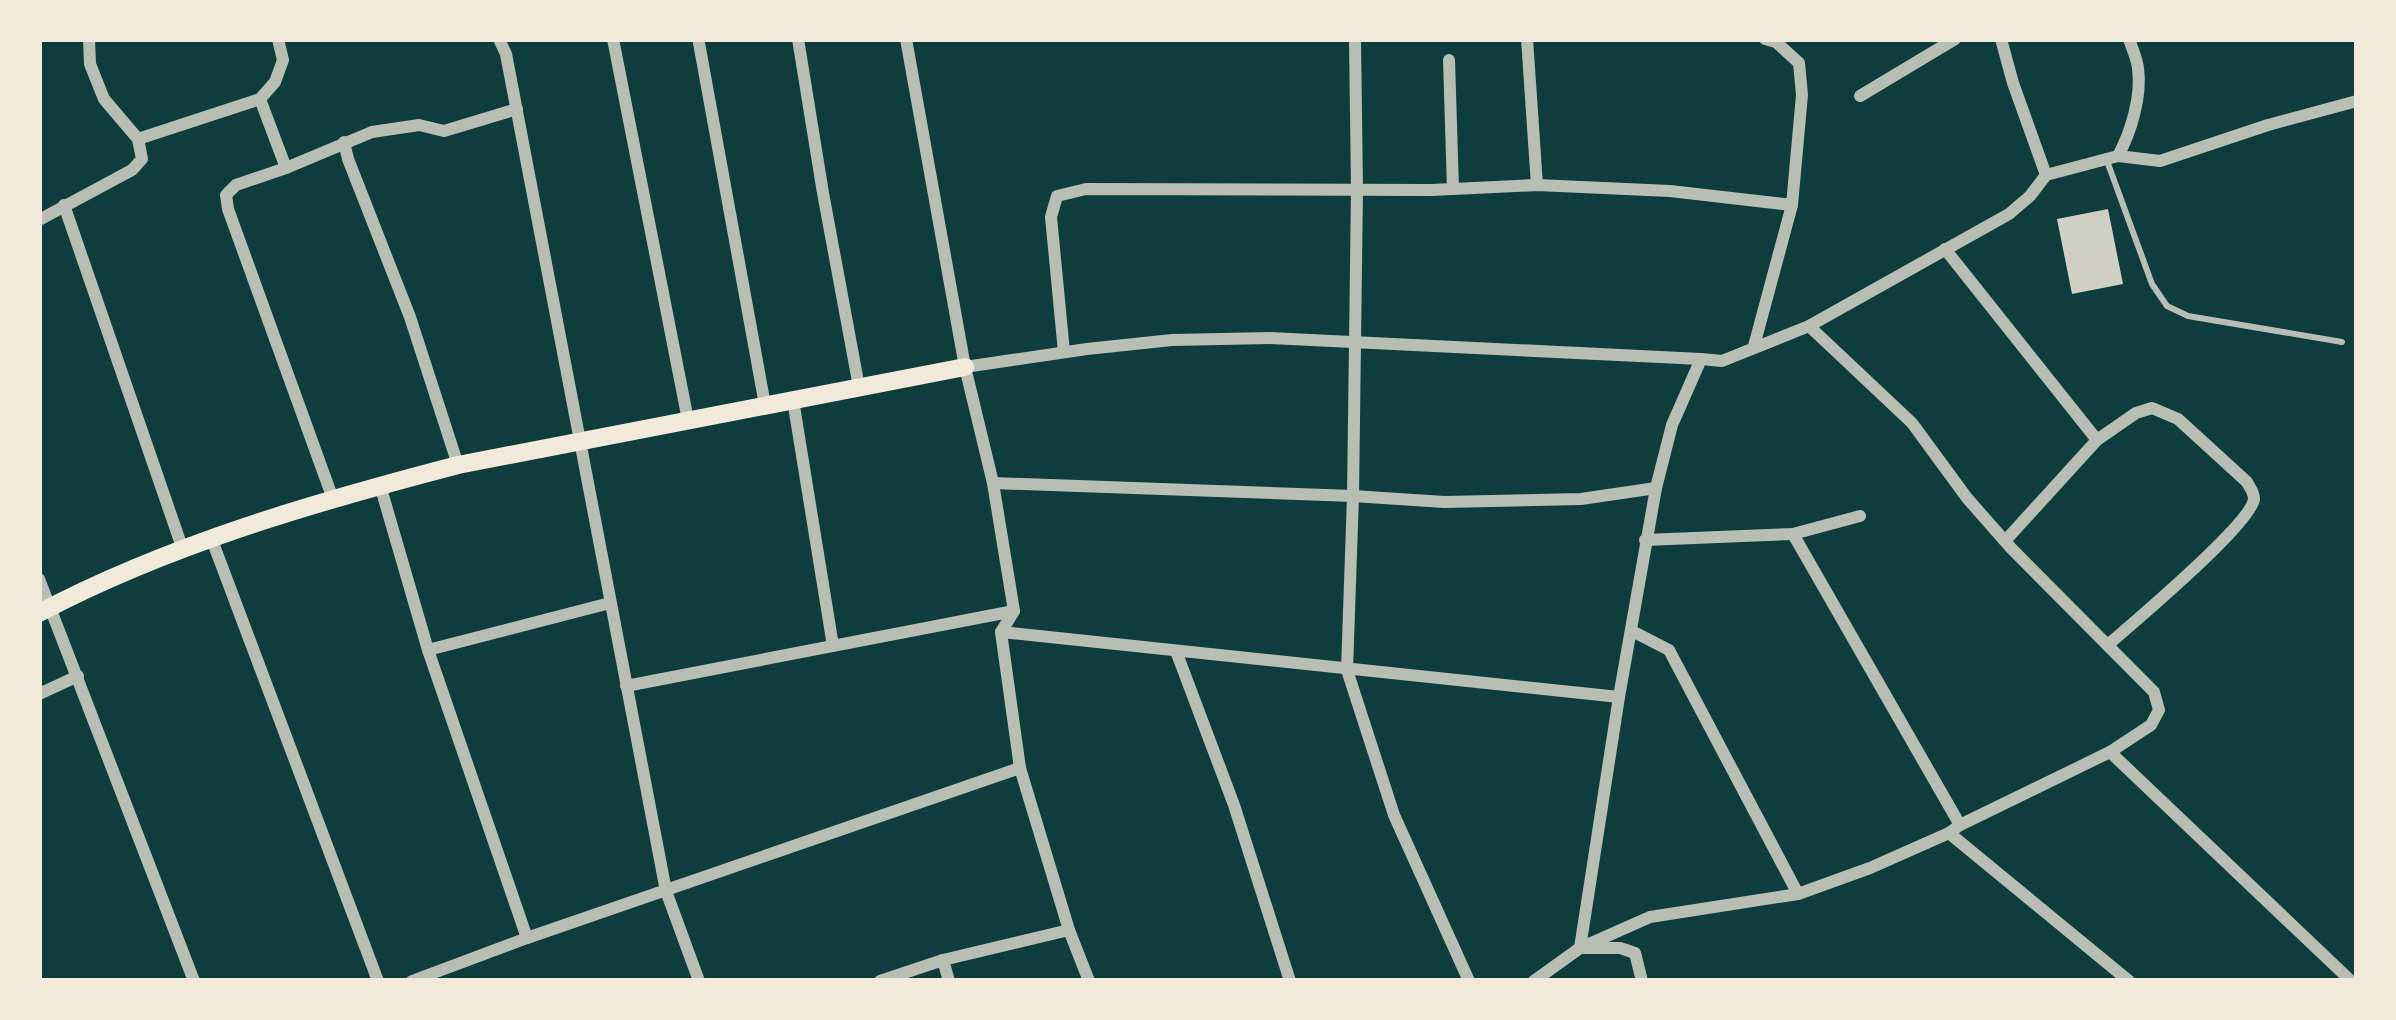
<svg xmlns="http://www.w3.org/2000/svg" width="2396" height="1020" font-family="Signika,sans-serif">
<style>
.building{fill:#cfcfc3}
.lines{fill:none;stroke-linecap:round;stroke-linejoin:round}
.service{stroke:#b8beb3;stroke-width:6}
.minor{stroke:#b8beb3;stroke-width:12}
.secondary{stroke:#f1e9da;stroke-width:18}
</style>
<rect width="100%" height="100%" fill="#0f3d3e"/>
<path class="building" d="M 2108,209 L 2123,284 L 2072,294 L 2057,219 Z"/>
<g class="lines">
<path class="service" d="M 2107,161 L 2152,284 L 2167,306 L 2188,316 L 2342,342"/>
<g class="minor">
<path d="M 499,39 L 506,54 L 666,891 L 699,981"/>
<path d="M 613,39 L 688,420"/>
<path d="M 798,39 L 823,193 L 859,387"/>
<path d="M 906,39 L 965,367 L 993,483 L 1014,611 L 1001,632 L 1020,768 L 1069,930 L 1089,981"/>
<path d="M 1355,39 L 1357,189 L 1353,496 L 1347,670 L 1394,815 L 1469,981"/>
<path d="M 1527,39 L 1537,185"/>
<path d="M 699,43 L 765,405"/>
<path d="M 1449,60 L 1453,189"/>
<path d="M 1860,96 L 1955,39"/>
<path d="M 260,99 L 286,168"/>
<path d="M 138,139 L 260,99 L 275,82 L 283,60 L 278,39"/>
<path d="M 344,142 L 348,159 L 410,317 L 458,465"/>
<path d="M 2118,156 L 2160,161 L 2268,125 L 2357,101"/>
<path d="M 2046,175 L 2118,156 C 2131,132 2142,96 2138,68 C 2137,59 2132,48 2129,39"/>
<path d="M 64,205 L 183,550"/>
<path d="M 39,220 L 132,170 L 142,159 L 138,139 L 104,99 L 90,64 L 89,39"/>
<path d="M 1945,249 L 2097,440 L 2136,413 L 2152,408 L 2178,419 L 2247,482 C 2250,488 2254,492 2254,499 C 2251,524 2133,623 2109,644"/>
<path d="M 1754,346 L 1792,205 L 1802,95 L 1799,63 L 1776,42 L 1765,39"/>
<path d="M 1064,352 L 1051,217 L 1057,196 L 1086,189 L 1432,190 L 1537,185 L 1670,191 L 1792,205"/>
<path d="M 965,367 L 1087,349 L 1172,340 L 1270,338 L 1701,359"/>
<path d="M 793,400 L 833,646"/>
<path d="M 993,483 L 1353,496 L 1444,502 L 1581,499 L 1656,488"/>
<path d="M 380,485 L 428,650 L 527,938"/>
<path d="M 333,499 L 228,209 L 226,195 L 236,185 L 286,168 L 372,132 L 419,125 L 444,131 L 517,109"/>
<path d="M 1793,534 L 1960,825"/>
<path d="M 212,540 L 378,981"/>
<path d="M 1645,540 L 1793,534 L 1860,516"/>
<path d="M 2005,541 L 2097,440"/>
<path d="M 39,579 L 194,981"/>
<path d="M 1632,631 L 1669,650 L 1798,894"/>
<path d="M 1001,632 L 1619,697 L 1656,488 L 1672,425 L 1701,359 L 1722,361 L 1809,326 L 2009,214 L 2030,196 L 2046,175 L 2013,83 L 2001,39"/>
<path d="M 428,650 L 610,603"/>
<path d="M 1176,651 L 1234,805 L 1290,981"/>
<path d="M 626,686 L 1014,611"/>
<path d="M 39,694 L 78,676"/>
<path d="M 1619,697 L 1580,948 L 1620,948 L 1635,953 L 1642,981"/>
<path d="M 2110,752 L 2351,981"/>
<path d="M 1949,833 L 2129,981"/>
<path d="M 943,960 L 949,981"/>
<path d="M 412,981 L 527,938 L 1020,768"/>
<path d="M 880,981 L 943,960 L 1069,930"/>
<path d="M 1534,981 L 1580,948 L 1650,917 L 1798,894 L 1870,868 L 1949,833 L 1960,825 L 2110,752 L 2151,725 L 2159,710 L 2154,692 L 2011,548 L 1967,498 L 1912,423 L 1809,326"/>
</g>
<path class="secondary" d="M 39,613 C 170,544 316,502 458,465 L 965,367"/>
</g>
<rect width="2396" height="1020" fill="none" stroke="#f1e9da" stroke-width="84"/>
</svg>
